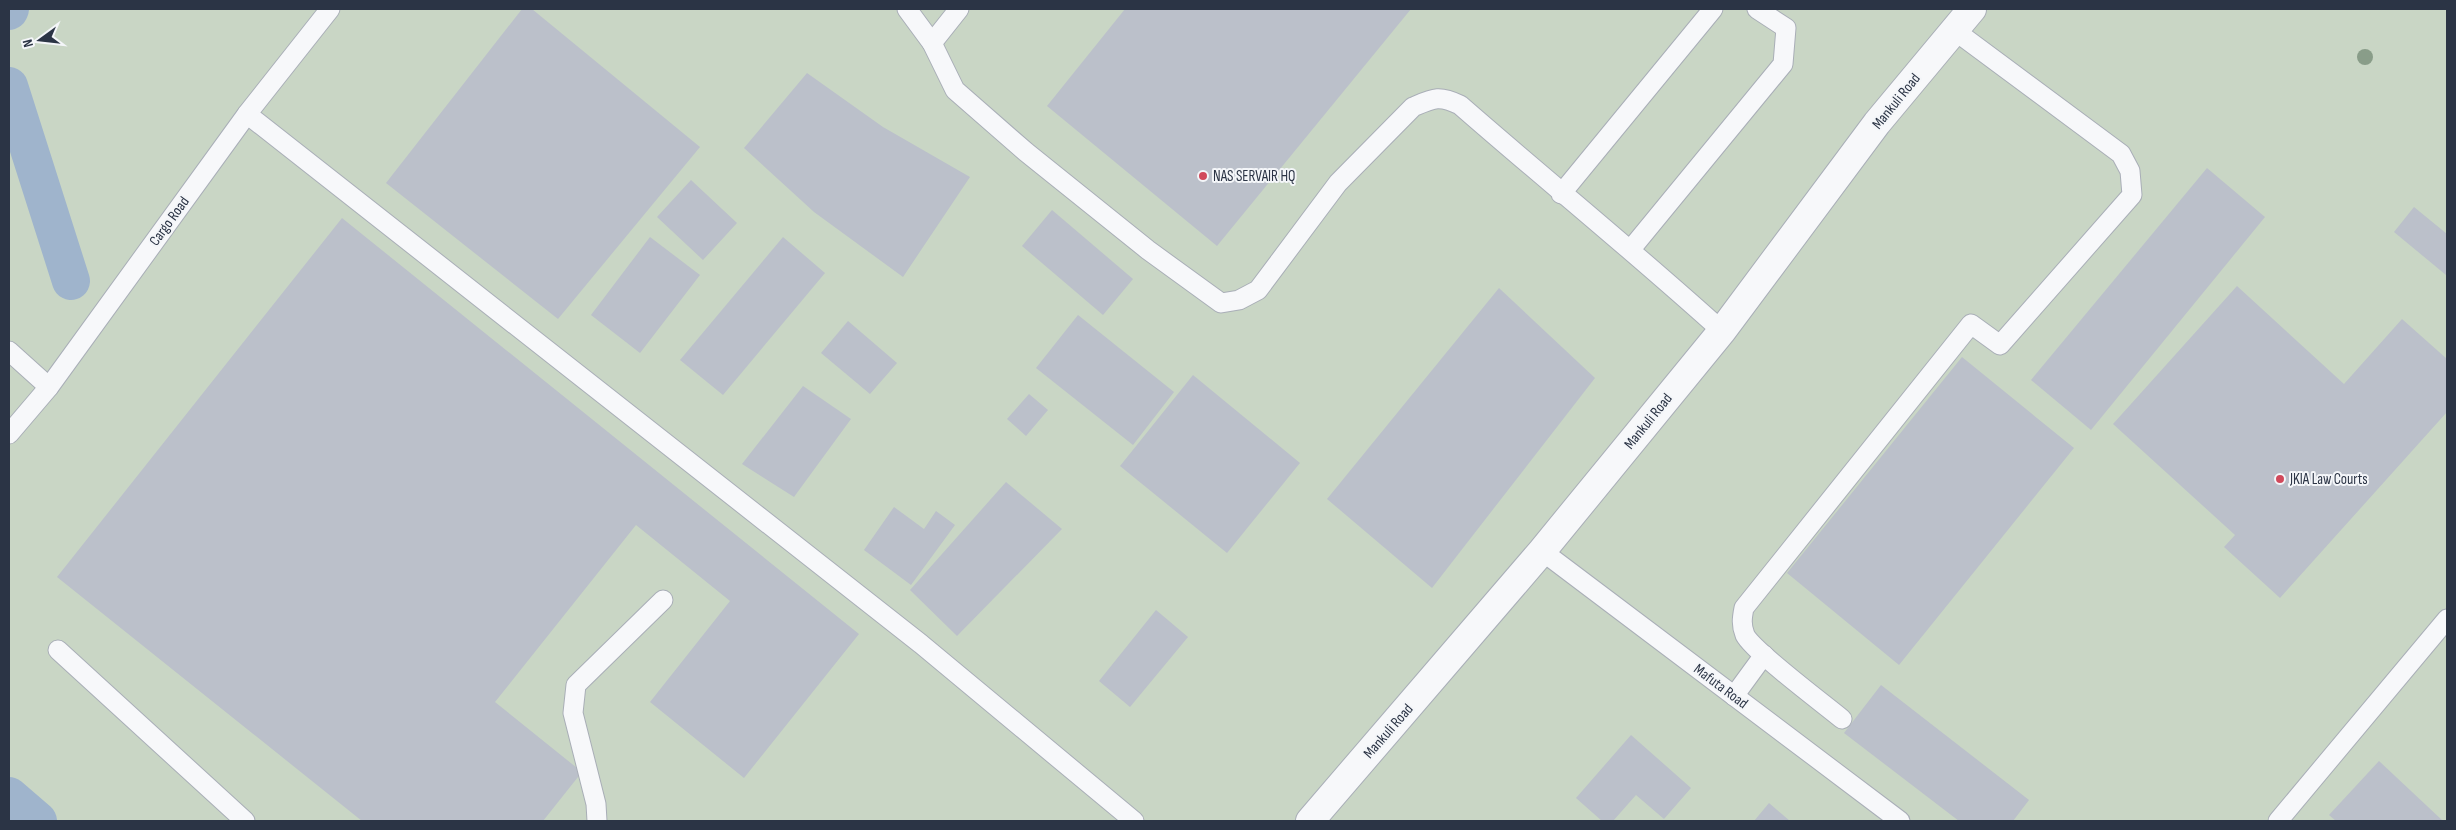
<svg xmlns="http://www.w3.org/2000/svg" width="2456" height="830" font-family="'Sofia Sans Condensed',sans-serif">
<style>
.green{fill:#c9d6c5}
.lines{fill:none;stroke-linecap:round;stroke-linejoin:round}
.canal{stroke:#9fb4cc;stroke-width:38}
.building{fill:#bbc0ca}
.lane-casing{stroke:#a9aeb7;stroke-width:21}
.street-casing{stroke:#a9aeb7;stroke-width:30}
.lane{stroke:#f7f8fa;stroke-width:19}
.street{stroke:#f7f8fa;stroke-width:28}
.tree{fill:#899d89}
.poi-dot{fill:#d1495b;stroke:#f4f6f9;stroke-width:2}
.labels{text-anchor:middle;stroke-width:4;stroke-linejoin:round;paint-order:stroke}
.street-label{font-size:15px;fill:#2b3445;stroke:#f4f6f9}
.poi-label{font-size:15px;fill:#2b3445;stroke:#f4f6f9;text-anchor:start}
</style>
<rect width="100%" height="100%" fill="#e4e7ec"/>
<rect class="green" x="9" y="9" width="2438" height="812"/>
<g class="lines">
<g class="canal">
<path d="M 9,11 L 10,9"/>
<path d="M 9,86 L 71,281"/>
<path d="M 9,796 L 38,821"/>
</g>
</g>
<g class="building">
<path d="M 522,9 L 532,9 L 700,147 L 558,319 L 386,183 Z"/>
<path d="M 1125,9 L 1411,9 L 1217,246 L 1047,106 Z"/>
<path d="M 807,73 L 883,127 L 970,177 L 903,277 L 814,212 L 744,148 Z"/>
<path d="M 2207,168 L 2265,217 L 2091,430 L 2031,380 Z"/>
<path d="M 691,180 L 737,223 L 703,260 L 657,217 Z"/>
<path d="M 2414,207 L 2447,234 L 2446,275 L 2394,232 Z"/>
<path d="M 1052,210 L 1133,279 L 1103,315 L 1022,246 Z"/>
<path d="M 342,218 L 859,634 L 744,778 L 650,702 L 730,601 L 636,525 L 495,702 L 582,772 L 543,821 L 362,821 L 57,577 Z"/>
<path d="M 650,237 L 700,275 L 640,353 L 591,315 Z"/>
<path d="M 783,237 L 825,273 L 723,395 L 680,360 Z"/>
<path d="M 2237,286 L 2344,384 L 2402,319 L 2447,359 L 2447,412 L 2280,598 L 2224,547 L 2235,535 L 2113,424 Z"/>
<path d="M 1499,288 L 1595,378 L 1432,588 L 1327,499 Z"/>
<path d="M 1078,315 L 1174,392 L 1133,445 L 1036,368 Z"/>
<path d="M 848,321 L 897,363 L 870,394 L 821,353 Z"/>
<path d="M 1962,357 L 2074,448 L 1899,665 L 1787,573 Z"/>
<path d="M 1193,375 L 1300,463 L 1227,553 L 1120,466 Z"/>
<path d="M 803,386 L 851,419 L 794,497 L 742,464 Z"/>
<path d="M 1029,394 L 1048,410 L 1026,436 L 1007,419 Z"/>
<path d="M 1006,482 L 1062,529 L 957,636 L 910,590 Z"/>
<path d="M 894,507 L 924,529 L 936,511 L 955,525 L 911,585 L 864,550 Z"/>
<path d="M 1156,610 L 1188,637 L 1130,707 L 1099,681 Z"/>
<path d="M 1881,685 L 2029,800 L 2013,821 L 1959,821 L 1844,733 Z"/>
<path d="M 1631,735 L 1691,788 L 1664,819 L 1636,795 L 1613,821 L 1602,821 L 1576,798 Z"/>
<path d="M 2379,761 L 2443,821 L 2336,821 L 2329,815 Z"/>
<path d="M 1769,803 L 1790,821 L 1754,821 Z"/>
</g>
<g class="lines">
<defs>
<g id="lane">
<path d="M 907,9 L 932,43 L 955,90 L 1026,152 L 1148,250 L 1221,303 L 1239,300 L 1258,290 L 1338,183 L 1413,107 C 1434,98 1439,95 1460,105 C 1547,181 1636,253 1722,331"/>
<path d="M 932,43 L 959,9"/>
<path d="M 247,114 L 921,644 L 1134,821"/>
<path d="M 1561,194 L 1713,9"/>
<path d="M 1631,249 L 1783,64 L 1786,28 L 1757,9"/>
<path d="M 9,351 L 49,387"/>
<path d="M 9,434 L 49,387 L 247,114 L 330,9"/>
<path d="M 1542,551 L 1900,821"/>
<path d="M 58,650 L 245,821"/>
<path d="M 1734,696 L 1764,655"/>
<path d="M 1842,719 C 1824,704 1753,651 1745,635 C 1741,625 1742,618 1744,608 L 1971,324 L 2000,345 L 2132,195 L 2130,171 L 2121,154 L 1954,30"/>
<path d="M 597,821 L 596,804 L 573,713 L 576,685 L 663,600"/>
<path d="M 2278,821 L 2447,619"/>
</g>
<path id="street" d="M 1310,821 L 1542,551 L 1722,331 L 1877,123 L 1972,9"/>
</defs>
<use href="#lane" class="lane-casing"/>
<use href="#street" class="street-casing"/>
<use href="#lane" class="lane"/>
<use href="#street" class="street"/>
</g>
<circle class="tree" cx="2365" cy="57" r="8"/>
<g class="poi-dot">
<circle cx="1203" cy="176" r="5"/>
<circle cx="2280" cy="479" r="5"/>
</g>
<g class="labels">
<g class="street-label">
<text transform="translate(1896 101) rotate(-51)" y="5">Mankuli Road</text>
<text transform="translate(169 221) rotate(-54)" y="5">Cargo Road</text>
<text transform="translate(1648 421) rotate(-51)" y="5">Mankuli Road</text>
<text transform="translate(1721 686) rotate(37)" y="5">Mafuta Road</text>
<text transform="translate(1388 731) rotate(-49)" y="5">Mankuli Road</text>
</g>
<g class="poi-label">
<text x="1213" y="181">NAS SERVAIR HQ</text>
<text x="2290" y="484">JKIA Law Courts</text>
</g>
</g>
<rect width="2456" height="830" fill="none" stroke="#2b3445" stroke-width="20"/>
<g transform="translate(40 40) rotate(255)" stroke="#f4f6f9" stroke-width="4" paint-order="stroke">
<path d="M0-4L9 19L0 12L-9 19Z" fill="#2b3445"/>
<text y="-8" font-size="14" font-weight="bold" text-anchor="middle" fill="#2b3445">N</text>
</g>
</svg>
